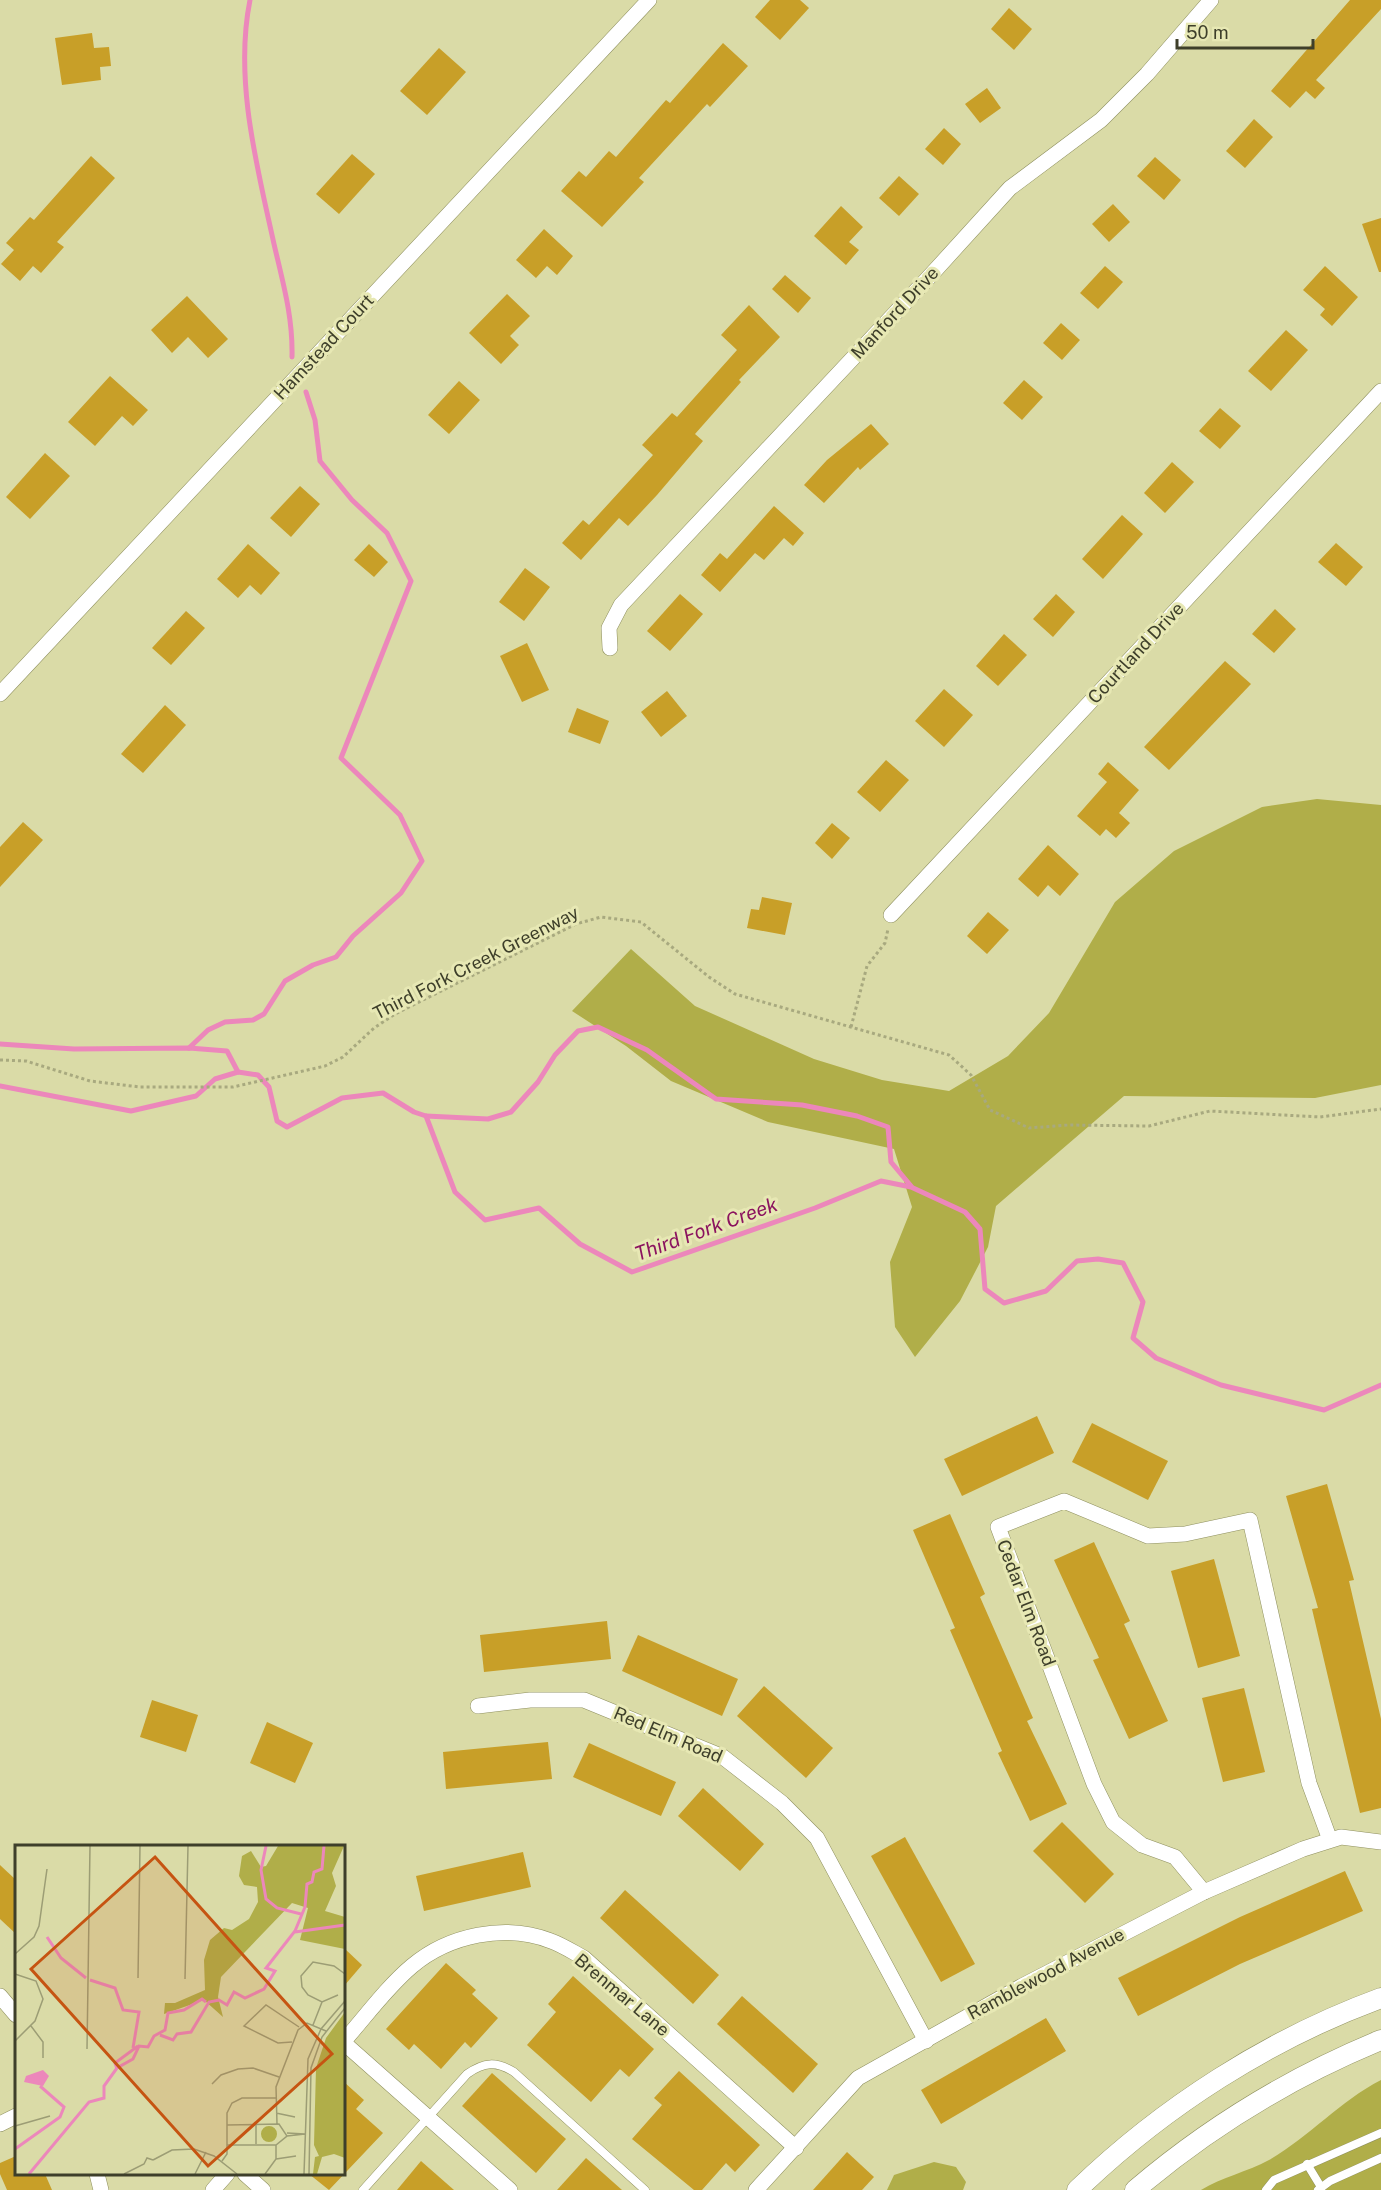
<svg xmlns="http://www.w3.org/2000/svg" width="1381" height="2190" font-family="'Public Sans',sans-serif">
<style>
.green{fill:#b0ae49}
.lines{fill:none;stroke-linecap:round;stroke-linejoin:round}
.stream{stroke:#ec87bb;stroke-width:5}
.building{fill:#c89f28}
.service-casing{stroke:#8f905f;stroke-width:9}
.minor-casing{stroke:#8f905f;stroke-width:16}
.tertiary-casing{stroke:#8f905f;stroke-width:21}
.path{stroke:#a8a97f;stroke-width:3;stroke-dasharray:3 3;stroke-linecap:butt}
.service{stroke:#fff;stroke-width:8}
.minor{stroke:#fff;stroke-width:15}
.tertiary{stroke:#fff;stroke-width:20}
.labels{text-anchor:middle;stroke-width:6;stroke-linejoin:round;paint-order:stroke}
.street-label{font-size:18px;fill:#3e3f2a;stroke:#e7e8b4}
.water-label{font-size:20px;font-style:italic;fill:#8b145f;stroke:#e7e8b4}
.inset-river{fill:none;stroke:#ec87bb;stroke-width:3}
.inset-road{fill:none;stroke:#9c9d75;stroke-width:1.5}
.view{fill:#c65412;fill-opacity:0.15;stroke:#c65412;stroke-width:3}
.inset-edge{fill:none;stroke:#3e3f2a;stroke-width:3}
</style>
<rect width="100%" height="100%" fill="#dadba7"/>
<g class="green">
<path d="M 1317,799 L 1381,805 L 1381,1085 L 1315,1098 L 1124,1096 L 996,1206 L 988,1247 L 960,1301 L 915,1357 L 895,1327 L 890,1262 L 912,1207 L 894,1149 L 768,1122 L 671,1081 L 626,1046 L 572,1011 L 631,949 L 695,1006 L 814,1059 L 882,1080 L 949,1091 L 1008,1056 L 1049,1013 L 1115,902 L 1174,851 L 1262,807 Z"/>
<path d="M 1381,2080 L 1381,2190 L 1201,2190 C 1222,2177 1247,2172 1269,2160 C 1309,2137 1340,2101 1381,2080 Z"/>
<path d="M 934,2162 L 956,2167 L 966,2182 L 963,2190 L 887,2190 L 894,2175 Z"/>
</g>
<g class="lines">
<g class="stream">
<path d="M 250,0 C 234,80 257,166 274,244 C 283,283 293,317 292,357"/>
<path d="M 0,1044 L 74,1049 L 189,1048 L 227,1051 L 238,1072"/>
<path d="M 189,1048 L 208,1030 L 225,1022 L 253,1020 L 264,1014 L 285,981 L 313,965 L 336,957 L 353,936 L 401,893 L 422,861 L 400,815 L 341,758 L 411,581 L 387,533 L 352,500 L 320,461 L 315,420 L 306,392"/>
<path d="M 0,1086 L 131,1111 L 196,1096 L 215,1079 L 238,1072 L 258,1075 L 269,1087 L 277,1121 L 287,1127 L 342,1098 L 383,1093 L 414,1112 L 426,1116 L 488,1119 L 511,1112 L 538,1082 L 555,1055 L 578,1031 L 598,1027 L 647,1050 L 716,1099 L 802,1105 L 857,1116 L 888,1127 L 891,1162 L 911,1186"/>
<path d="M 426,1116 L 455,1192 L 485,1220 L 539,1208 L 580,1244 L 632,1272 L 815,1208 L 881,1181 L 911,1187 L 965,1212 L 980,1229 L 985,1289 L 1004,1303 L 1046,1291 L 1077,1261 L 1098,1259 L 1123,1263 L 1143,1302 L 1133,1338 L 1156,1358 L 1221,1385 L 1324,1410 L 1381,1385"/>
</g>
</g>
<g class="building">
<path d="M 770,0 L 800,0 L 809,8 L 780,40 L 755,17 Z"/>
<path d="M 1350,0 L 1381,0 L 1381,9 L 1316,80 L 1325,88 L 1315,99 L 1306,91 L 1290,108 L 1271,91 Z"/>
<path d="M 1009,8 L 1032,29 L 1014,50 L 991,29 Z"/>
<path d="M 92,33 L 94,48 L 109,47 L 111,66 L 100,67 L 101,80 L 62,85 L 55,38 Z"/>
<path d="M 723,43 L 748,66 L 710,107 L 707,104 L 639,178 L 644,182 L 602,227 L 561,191 L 579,171 L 586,177 L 609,151 L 616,157 L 666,100 L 670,103 Z"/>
<path d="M 439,48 L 466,72 L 427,115 L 400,91 Z"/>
<path d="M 987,88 L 1001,108 L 980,123 L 965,104 Z"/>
<path d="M 1254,119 L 1273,137 L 1245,168 L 1226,151 Z"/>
<path d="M 944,128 L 961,144 L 943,165 L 925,149 Z"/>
<path d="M 352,154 L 375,174 L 339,214 L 316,194 Z"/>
<path d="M 91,156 L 115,178 L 57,242 L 64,247 L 41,273 L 33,266 L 20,281 L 1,264 L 14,250 L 6,243 L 30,217 L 34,220 Z"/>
<path d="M 1155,157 L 1181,180 L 1164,200 L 1137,176 Z"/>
<path d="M 899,176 L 919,194 L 899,216 L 879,198 Z"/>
<path d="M 1113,204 L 1130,222 L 1109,242 L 1092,224 Z"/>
<path d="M 841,206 L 863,227 L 849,242 L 859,250 L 846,265 L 814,236 Z"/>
<path d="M 1381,218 L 1381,272 L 1379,272 L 1362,224 Z"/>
<path d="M 544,229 L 573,256 L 557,275 L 547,266 L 536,278 L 516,260 Z"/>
<path d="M 1105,266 L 1123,282 L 1098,309 L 1080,293 Z"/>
<path d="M 1325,266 L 1358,297 L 1332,326 L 1320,315 L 1325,309 L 1303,290 Z"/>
<path d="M 785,275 L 811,298 L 798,313 L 772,289 Z"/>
<path d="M 507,294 L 530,316 L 510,336 L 519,345 L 501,364 L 469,333 Z"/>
<path d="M 187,296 L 228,339 L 208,358 L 188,337 L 172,353 L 151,330 Z"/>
<path d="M 749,305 L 780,337 L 739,380 L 741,382 L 695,434 L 703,441 L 657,495 L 628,526 L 619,518 L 581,560 L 562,543 L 583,520 L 589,525 L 653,455 L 642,445 L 672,413 L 677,417 L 737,350 L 721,335 Z"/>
<path d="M 1061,323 L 1080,340 L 1062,360 L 1043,343 Z"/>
<path d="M 1286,330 L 1308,350 L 1271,391 L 1248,371 Z"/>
<path d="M 110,376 L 148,410 L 133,426 L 122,416 L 95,446 L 68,422 Z"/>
<path d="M 1024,380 L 1043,397 L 1022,420 L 1003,403 Z"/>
<path d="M 459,381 L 480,400 L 449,434 L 428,415 Z"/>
<path d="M 1220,408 L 1241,426 L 1220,449 L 1199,431 Z"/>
<path d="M 871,424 L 889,444 L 860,470 L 858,467 L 824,503 L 804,485 L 827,460 Z"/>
<path d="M 45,453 L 70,476 L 30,519 L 6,497 Z"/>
<path d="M 1172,462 L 1194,482 L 1165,513 L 1144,493 Z"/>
<path d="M 300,486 L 320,504 L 291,537 L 270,518 Z"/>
<path d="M 774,506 L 804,533 L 793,546 L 784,538 L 764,560 L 755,553 L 720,592 L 701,575 L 720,553 L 727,559 Z"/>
<path d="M 1122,515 L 1143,534 L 1103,579 L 1082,559 Z"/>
<path d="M 1336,543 L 1363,567 L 1346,586 L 1318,562 Z"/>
<path d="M 248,544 L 280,573 L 261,595 L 250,585 L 238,598 L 217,579 Z"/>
<path d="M 369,544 L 388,562 L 374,577 L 354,560 Z"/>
<path d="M 525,568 L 550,587 L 524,621 L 499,602 Z"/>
<path d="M 680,594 L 703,614 L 670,651 L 647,631 Z"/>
<path d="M 1056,594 L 1075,612 L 1053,637 L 1033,619 Z"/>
<path d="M 1275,609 L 1296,629 L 1274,653 L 1252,634 Z"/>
<path d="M 186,611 L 205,628 L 171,665 L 152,648 Z"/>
<path d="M 1004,634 L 1027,655 L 998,686 L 976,666 Z"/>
<path d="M 527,643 L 549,690 L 522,702 L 500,656 Z"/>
<path d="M 1225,661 L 1251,684 L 1169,770 L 1144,747 Z"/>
<path d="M 944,689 L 973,715 L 944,747 L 915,721 Z"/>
<path d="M 667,691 L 687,716 L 661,737 L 641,712 Z"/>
<path d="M 165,705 L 186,725 L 143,773 L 121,754 Z"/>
<path d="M 577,708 L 609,721 L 600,744 L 568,732 Z"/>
<path d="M 886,760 L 909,780 L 880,812 L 857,792 Z"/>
<path d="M 1108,762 L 1139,790 L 1119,813 L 1130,823 L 1116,838 L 1106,829 L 1100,836 L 1077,816 L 1107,782 L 1098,774 Z"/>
<path d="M 23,822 L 43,840 L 0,887 L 0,847 Z"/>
<path d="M 832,823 L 850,838 L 832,859 L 815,843 Z"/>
<path d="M 1048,845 L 1079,874 L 1060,896 L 1048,885 L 1038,897 L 1018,879 Z"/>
<path d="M 762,897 L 792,903 L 785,935 L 747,928 L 751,909 L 759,910 Z"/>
<path d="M 988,912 L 1009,930 L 987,954 L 967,936 Z"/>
<path d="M 1037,1416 L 1054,1453 L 962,1496 L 944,1459 Z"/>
<path d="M 1092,1423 L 1168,1461 L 1148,1500 L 1072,1462 Z"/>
<path d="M 1327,1484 L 1354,1580 L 1349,1581 L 1381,1719 L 1381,1808 L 1360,1813 L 1312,1609 L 1318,1608 L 1286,1496 Z"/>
<path d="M 950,1514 L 985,1594 L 980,1597 L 1033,1718 L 1027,1721 L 1067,1804 L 1030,1821 L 998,1753 L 1002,1751 L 950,1630 L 955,1628 L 913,1530 Z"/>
<path d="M 1094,1542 L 1130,1621 L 1124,1624 L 1168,1721 L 1129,1739 L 1093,1660 L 1099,1658 L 1054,1560 Z"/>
<path d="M 1214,1559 L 1240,1656 L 1198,1668 L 1171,1571 Z"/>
<path d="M 607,1621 L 611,1659 L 484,1672 L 480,1635 Z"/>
<path d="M 638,1635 L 738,1679 L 722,1716 L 622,1671 Z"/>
<path d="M 764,1686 L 833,1748 L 806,1778 L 737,1716 Z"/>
<path d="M 1244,1688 L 1265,1772 L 1223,1782 L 1202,1698 Z"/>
<path d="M 152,1700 L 198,1715 L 186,1752 L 140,1737 Z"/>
<path d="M 267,1722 L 313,1743 L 295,1783 L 250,1763 Z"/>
<path d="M 548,1742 L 552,1779 L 446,1789 L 443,1752 Z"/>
<path d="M 589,1743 L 676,1782 L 661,1816 L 573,1777 Z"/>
<path d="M 703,1788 L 764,1844 L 740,1871 L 678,1816 Z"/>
<path d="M 1062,1822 L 1114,1874 L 1085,1903 L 1033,1851 Z"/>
<path d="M 905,1837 L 975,1964 L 941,1982 L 871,1856 Z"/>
<path d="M 523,1852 L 531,1887 L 424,1911 L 416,1876 Z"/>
<path d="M 0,1865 L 16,1880 L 16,1934 L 0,1919 Z"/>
<path d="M 1345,1871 L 1363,1911 L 1240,1964 L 1138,2016 L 1118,1978 L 1240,1917 Z"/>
<path d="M 625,1890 L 719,1975 L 693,2004 L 600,1918 Z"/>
<path d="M 344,1948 L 362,1965 L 344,1986 Z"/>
<path d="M 446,1963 L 476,1990 L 472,1994 L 498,2018 L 471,2048 L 465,2042 L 441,2069 L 414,2044 L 409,2050 L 386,2029 Z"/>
<path d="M 573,1976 L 654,2049 L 629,2077 L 620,2069 L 591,2102 L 527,2045 L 556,2012 L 548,2004 Z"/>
<path d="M 742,1996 L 818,2064 L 793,2093 L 717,2024 Z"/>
<path d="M 1046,2018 L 1066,2051 L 941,2124 L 921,2090 Z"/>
<path d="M 679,2071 L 760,2145 L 735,2172 L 726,2163 L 702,2190 L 694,2190 L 632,2139 L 662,2105 L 654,2098 Z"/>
<path d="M 492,2073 L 566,2139 L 536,2173 L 462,2106 Z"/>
<path d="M 344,2082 L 364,2100 L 356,2109 L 383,2133 L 329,2190 L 309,2174 L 344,2174 Z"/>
<path d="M 847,2152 L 874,2177 L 862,2190 L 813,2190 Z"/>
<path d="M 16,2156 L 16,2174 L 45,2174 L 52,2190 L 7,2190 L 0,2174 L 0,2163 Z"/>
<path d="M 586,2158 L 622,2190 L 557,2190 Z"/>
<path d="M 421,2161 L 454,2190 L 397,2190 Z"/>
</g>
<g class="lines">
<defs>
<g id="service">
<path d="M 1307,2164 L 1321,2187"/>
<path d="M 363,2190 L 467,2074 C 484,2062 496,2061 514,2072 L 645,2190"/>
<path d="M 1266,2190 L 1274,2180 L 1381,2133"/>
<path d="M 1318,2190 L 1330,2181 L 1381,2158"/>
</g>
<g id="minor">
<path d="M 610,648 L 609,628 L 621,605 L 930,276 L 1010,188 L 1101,120 L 1147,74 L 1211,0"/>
<path d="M 0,694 L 649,0"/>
<path d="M 891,915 L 1381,391"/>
<path d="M 478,1706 L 530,1700 L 584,1700 L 723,1757 L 782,1803 L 817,1838 L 926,2041"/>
<path d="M 1204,1892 L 1175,1857 L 1142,1845 L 1113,1822 L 1094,1784 L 998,1527 L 1064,1501 L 1148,1536 L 1185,1534 L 1250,1520 L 1309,1783 L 1330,1840"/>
<path d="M 0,1996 L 16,2015"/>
<path d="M 344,2041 C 366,2016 387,1987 412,1966 C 449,1935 505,1923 551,1941 C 562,1945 573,1952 584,1958 L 796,2148"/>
<path d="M 344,2043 L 510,2190"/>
<path d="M 0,2124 L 16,2116"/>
<path d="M 97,2174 L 101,2190"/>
<path d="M 245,2174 L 263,2190"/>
<path d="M 213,2190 L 227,2174"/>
<path d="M 756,2190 L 858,2078 L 1022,1986 L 1204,1892 L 1303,1849 L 1341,1837 L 1381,1842"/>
</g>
<g id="tertiary">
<path d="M 1077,2190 C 1163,2107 1269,2039 1381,1998"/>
<path d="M 1135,2190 C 1209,2127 1291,2077 1381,2040"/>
</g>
</defs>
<use href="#service" class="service-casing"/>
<use href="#minor" class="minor-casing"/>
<use href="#tertiary" class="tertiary-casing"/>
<g class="path">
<path d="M 851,1027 L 867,966 L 885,943 L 888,929"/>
<path d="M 0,1060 L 26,1061 L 90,1081 L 140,1087 L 233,1087 L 325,1066 L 343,1057 L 374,1028 L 395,1014 L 576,924 L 601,917 L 641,922 L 709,977 L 735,994 L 949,1055 L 971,1075 L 990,1110 L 1029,1128 L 1069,1125 L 1149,1126 L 1210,1111 L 1320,1117 L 1381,1109"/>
</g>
<use href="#service" class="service"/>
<use href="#minor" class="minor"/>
<use href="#tertiary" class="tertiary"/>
</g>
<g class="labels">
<g class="street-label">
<text transform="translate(895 313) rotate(-47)" y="6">Manford Drive</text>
<text transform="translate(324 347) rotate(-47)" y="6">Hamstead Court</text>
<text transform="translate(1136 653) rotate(-47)" y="6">Courtland Drive</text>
<text transform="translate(476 963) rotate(-27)" y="6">Third Fork Creek Greenway</text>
<text transform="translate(1026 1603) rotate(69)" y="6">Cedar Elm Road</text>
<text transform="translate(668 1735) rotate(23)" y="6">Red Elm Road</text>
<text transform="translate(1046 1974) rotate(-28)" y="6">Ramblewood Avenue</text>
<text transform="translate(622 1995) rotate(40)" y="6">Brenmar Lane</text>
</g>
<g class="water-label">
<text transform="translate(706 1229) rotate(-20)" y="7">Third Fork Creek</text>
</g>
</g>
<g transform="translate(15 1845)">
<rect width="330" height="330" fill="#dadba7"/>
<path d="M 263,1 L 329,1 L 317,28 L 321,41 L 310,66 L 330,72 L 330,104 L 285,95 L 293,63 L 277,58 L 206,132 L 203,152 L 208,172 L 189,155 L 149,169 L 150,158 L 160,158 L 190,145 L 189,115 L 195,95 L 209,83 L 217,85 L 234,74 L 243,57 L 242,42 L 229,40 L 224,31 L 227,11 L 236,6 L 246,22 L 251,21 ZM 330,167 L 330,313 L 319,309 L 307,312 L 302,329 L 298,329 L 300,312 L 304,311 L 299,300 L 301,223 L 311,193 ZM246 289a8 8 0 1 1 16 0a8 8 0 1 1-16 0Z" fill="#b0ae49"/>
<path d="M 28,225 L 34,231 L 28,241 L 9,237 L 11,231 Z" fill="#ec87bb"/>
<path class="inset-river" d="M 251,1 L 246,25 L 251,54 L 262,63 L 286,69M 280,87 L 330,80M 32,92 L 46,113 L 71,133M 75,135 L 100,143 L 108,165 L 124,167 L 118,203M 145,190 L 158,195 L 162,189 L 176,187 L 194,157 L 204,155 L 212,160 L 219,147 L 230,153 L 249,144 L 260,126 L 251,123 L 280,86 L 290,62 L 292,39 L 297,37 L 299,27 L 307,24 L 309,1M 102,224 L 100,218 L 123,201M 0,304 L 45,272 L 49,262 L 25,241M 14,329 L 74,257 L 89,253 L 89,241 L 102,223 L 118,214 L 124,201 L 133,202 L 139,191 L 150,185 L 153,168 L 169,165 L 187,154 L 191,157"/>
<path class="inset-road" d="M 0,109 L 19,92 L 24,81 L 32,24M 0,129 L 21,136 L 28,154 L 20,176 L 0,196M 123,133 L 125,1M 170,134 L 173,1M 323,150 L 307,157 L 293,150 L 287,142 L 286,131 L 298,117 L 319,121 L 330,129M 298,180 L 307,157M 16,181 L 28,197 L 28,213M 277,197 L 263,198 L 229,181 L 251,160 L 284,182M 72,204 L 75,1M 0,215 L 0,235M 197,239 L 206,230 L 223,224 L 238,223 L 264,232M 261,268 L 280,272M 262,279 L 261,242 L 283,185 L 292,178 L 311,186M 212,280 L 264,279 L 272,291 L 261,300 L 212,300M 0,281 L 35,271M 272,288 L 290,289M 272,291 L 290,289M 241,299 L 241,280M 261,314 L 281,311M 138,315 L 157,305 L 179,304 L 199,311 L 222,329M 207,316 L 212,309 L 212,268 L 217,258 L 227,253 L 261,253M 109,329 L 129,319 L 132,313 L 138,315M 180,329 L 191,307M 250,329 L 261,314 L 261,300M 289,329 L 293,214 L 306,184 L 330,156M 294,329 L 296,223 L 307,192 L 330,163"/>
<path class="view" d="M 140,12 L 317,209 L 193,321 L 16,124 Z"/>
<rect width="330" height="330" class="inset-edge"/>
</g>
<path d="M1177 39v9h136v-9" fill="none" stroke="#3e3f2a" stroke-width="3"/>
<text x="1186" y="39" font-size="18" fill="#3e3f2a" stroke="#e7e8b4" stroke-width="4.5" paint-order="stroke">50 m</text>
</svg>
